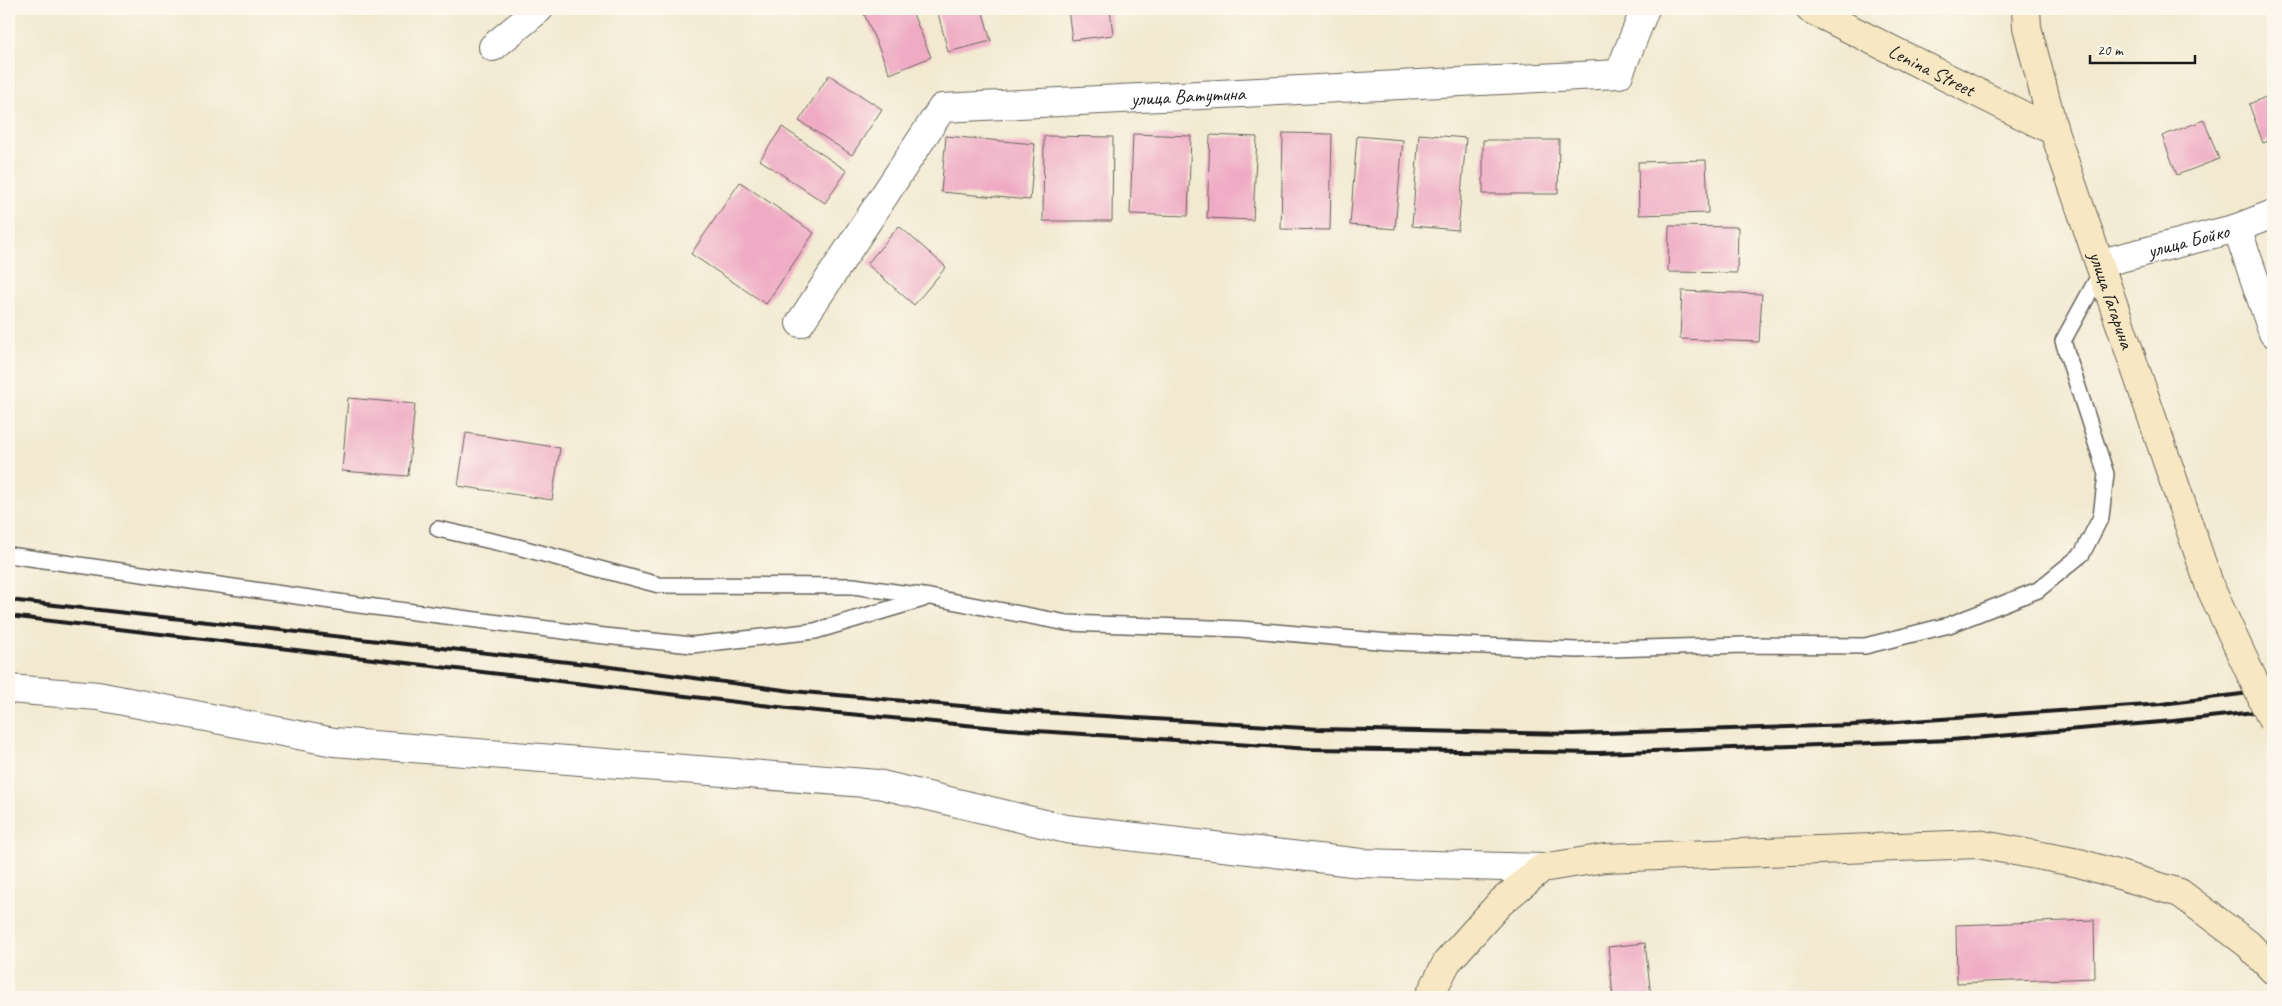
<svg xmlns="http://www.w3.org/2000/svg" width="2282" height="1006" font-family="Caveat,sans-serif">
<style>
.building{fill:#efabc4}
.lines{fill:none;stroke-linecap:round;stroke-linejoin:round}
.lane-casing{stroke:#67645b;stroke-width:18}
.street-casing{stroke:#67645b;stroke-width:30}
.secondary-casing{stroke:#67645b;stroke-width:30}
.lane{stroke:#fff;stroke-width:15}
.street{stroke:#fff;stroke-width:28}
.secondary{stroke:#f7e8c3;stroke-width:28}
.rail{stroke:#1c1c1c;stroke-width:4}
.secondary-bridge-casing{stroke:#67645b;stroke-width:30;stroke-linecap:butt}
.secondary-bridge{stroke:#f7e8c3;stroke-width:28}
.labels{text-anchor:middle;stroke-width:5;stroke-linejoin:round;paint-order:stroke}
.street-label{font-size:20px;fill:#1c1c1c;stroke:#fbf7ec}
</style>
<rect width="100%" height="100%" fill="#fbf7ec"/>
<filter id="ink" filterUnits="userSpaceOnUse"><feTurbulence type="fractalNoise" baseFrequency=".02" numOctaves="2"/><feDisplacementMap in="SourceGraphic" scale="10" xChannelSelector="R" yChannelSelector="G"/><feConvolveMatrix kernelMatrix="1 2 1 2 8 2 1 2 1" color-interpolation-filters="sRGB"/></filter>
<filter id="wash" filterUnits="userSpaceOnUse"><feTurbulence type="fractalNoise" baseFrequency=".0096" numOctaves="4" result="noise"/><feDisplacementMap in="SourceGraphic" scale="20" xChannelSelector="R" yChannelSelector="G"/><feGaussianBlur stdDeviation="1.12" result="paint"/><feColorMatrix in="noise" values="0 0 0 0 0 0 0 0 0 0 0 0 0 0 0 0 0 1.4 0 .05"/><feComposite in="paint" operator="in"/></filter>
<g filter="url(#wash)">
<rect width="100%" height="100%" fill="#f2e9d0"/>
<g id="blocks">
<g class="building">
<path d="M 862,9 L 911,9 L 931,57 L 890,74 Z"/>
<path d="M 937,9 L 982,9 L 991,41 L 948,52 Z"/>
<path d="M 1068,9 L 1110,9 L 1113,35 L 1072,40 Z"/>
<path d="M 829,75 L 882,109 L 852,155 L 799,121 Z"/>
<path d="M 2273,94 L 2273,139 L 2263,143 L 2249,104 Z"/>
<path d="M 2204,120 L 2219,159 L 2177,175 L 2162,136 Z"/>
<path d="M 782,127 L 847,171 L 825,203 L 760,160 Z"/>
<path d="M 1283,133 L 1332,134 L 1330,230 L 1281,229 Z"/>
<path d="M 1133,134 L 1191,136 L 1188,216 L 1130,214 Z"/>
<path d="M 1419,134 L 1466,138 L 1458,230 L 1412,226 Z"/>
<path d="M 1210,135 L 1257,137 L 1253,220 L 1207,218 Z"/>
<path d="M 946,136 L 1035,144 L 1030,200 L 941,192 Z"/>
<path d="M 1044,136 L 1113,137 L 1112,221 L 1043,221 Z"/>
<path d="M 1357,136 L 1403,140 L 1395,229 L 1350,225 Z"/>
<path d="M 1483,140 L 1559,140 L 1558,194 L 1483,194 Z"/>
<path d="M 1706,160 L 1708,213 L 1639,215 L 1638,162 Z"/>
<path d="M 740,182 L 814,233 L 766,304 L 691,254 Z"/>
<path d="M 899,226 L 946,267 L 914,305 L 867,264 Z"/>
<path d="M 1669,226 L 1738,227 L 1737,273 L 1668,272 Z"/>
<path d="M 1682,291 L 1762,294 L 1759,342 L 1680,339 Z"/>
<path d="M 348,398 L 415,404 L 408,476 L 342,471 Z"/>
<path d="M 466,433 L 560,448 L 552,500 L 458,486 Z"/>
<path d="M 2094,920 L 2095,978 L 1957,983 L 1956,925 Z"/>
<path d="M 1645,943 L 1651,997 L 1613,997 L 1608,947 Z"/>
</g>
</g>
</g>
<g filter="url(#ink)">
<use href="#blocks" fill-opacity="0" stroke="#67645b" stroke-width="1"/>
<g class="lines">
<defs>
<g id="lane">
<path d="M 438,529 L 518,547 L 659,585 L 853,586 L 930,597 L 1067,623 L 1240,629 L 1389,642 L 1577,650 L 1744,645 L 1865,646 L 1949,625 L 2038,590 L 2082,554 L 2101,517 L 2106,474 L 2063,341 L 2102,270"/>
<path d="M 9,555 L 359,605 L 595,635 L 692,645 L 815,631 L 923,599"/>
</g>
<g id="street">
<path d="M 493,47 L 539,9"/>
<path d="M 2237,228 L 2273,333"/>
<path id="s1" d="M 2101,263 L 2237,228 L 2273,214"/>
<path id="s2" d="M 800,323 L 942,108 L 1619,74 L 1645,9"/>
<path d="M 9,689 L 98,696 L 334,742 L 878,784 L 1066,829 L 1361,863 L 1542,868"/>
</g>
<g id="secondary">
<path id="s3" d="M 1810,9 L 2054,131"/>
<path id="s4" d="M 2026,9 L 2027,27 L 2054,131 L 2210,587"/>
<path d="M 1429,997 L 1447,962 L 1500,903 L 1542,868 L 1605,858 L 1978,844 L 2079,863 L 2180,893 L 2248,944 L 2273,970"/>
</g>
</defs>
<use href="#lane" class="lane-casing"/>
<use href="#street" class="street-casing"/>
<use href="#secondary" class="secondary-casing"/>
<use href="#lane" class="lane"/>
<use href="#street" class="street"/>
<use href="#secondary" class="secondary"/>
<g class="rail">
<path d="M 9,600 L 595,665 L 792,691 L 1007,710 L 1320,729 L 1573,734 L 1853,725 L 2162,704 L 2273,690"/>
<path d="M 9,616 L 796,709 L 1008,729 L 1311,749 L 1600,753 L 1951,740 L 2173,721 L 2273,710"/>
</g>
<defs>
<path id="secondary-bridge" d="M 2210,587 L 2273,722"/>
</defs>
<use href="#secondary-bridge" class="secondary-bridge-casing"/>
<use href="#secondary-bridge" class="secondary-bridge"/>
</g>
</g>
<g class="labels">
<g class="street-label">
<text dy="7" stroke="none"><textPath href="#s3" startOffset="136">Lenina Street</textPath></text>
<text dy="7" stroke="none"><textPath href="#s2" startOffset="504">улица Ватутина</textPath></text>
<text dy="7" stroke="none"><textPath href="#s1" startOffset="90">улица Бойко</textPath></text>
<text dy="7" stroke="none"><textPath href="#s4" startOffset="304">улица Гагарина</textPath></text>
</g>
</g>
<rect width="2282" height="1006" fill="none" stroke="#fbf7ec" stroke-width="30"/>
<path d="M2090 55v8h105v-8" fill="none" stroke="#1c1c1c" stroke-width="2.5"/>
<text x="2097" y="55" font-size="15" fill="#1c1c1c" stroke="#fbf7ec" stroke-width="4" paint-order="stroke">20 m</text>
</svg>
